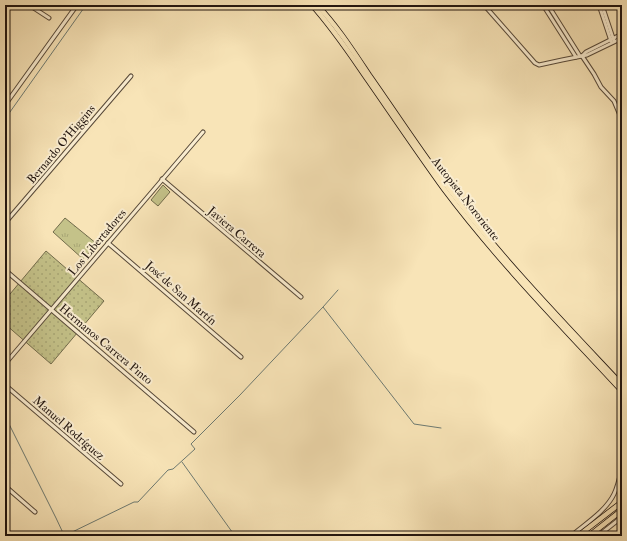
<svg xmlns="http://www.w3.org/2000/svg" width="627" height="541" font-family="'IM FELL Double Pica',serif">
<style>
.grass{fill:url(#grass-tufts);stroke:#726c4c}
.park{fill:url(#park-dots);stroke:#726c4c}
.pitch{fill:#c4c289;stroke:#726c4c}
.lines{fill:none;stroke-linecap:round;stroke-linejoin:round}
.stream{stroke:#6d7a72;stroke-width:1}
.minor-casing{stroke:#574939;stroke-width:5}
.highway-casing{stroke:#21150f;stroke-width:6}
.minor{stroke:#faedd0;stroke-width:3}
.highway{stroke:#f8e4b7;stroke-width:4.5}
.labels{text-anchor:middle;stroke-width:4;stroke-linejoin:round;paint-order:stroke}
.street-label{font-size:12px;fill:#21150f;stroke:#faedd0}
</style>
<defs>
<pattern id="grass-tufts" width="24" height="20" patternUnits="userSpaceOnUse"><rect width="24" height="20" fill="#c4c289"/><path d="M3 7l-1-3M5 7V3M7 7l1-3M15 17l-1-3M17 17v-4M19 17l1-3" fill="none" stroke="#a8a675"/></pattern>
<pattern id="park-dots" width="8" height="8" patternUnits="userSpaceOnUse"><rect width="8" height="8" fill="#c4c289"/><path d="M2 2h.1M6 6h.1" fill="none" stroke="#a8a675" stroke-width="1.8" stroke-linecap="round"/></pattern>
</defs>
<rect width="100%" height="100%" fill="#f8e4b7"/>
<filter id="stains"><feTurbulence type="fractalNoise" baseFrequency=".005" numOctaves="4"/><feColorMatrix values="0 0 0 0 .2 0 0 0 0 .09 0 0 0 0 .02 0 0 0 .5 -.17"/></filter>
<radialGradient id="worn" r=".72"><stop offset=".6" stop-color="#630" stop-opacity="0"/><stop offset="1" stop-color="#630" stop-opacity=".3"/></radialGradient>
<path class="grass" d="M 65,218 L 97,244 L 83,259 L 53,232 Z"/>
<path class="park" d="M 46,251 L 104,301 L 51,364 L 5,324 L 5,300 Z"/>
<path class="pitch" d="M 163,185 L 170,192 L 158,206 L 151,200 Z"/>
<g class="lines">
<g class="stream">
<path d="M 5,119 L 86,5"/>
<path d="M 338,290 L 323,307 L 414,424 L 441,428"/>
<path d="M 5,416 L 56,518 L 64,535"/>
<path d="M 182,462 L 235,536"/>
<path d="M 64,536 L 134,502 L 138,502 L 168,470 L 173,469 L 195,449 L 191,444 L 240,395 L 323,307"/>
</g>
<defs>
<g id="minor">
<path d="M 29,5 L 49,18"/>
<path d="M 484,5 L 535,63 L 539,65 L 562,60 L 587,55 L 614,42 L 622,38"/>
<path d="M 543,5 L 576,57"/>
<path d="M 548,5 L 580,56"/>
<path d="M 599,5 L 611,41"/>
<path d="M 602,5 L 614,41"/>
<path d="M 582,56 L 594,74 L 601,87 L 614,101 L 622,120"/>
<path d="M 582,56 L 586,52 L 622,34"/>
<path d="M 5,105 L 77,5"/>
<path d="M 162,179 L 301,297"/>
<path d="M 5,223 L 131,76"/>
<path d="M 108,243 L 241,357"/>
<path d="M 5,270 L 194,432"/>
<path d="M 5,364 L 203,132"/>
<path d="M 5,385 L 121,484"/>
<path d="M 5,486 L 35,512"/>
<path d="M 571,536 C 585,524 606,511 614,494 C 618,486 620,476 622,467"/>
<path d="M 598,536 L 622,517"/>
</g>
<g id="highway">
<path d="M 312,5 C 333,28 350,54 368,80 C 393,116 418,153 444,189 C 498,261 561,325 622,391"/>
<path d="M 317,5 C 337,26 353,51 369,75 C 395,112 419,149 446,185 C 499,256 561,320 622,385"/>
<path d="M 578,536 L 622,502"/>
<path d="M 589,536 L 622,510"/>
</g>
</defs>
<use href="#minor" class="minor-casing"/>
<use href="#highway" class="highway-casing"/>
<use href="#minor" class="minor"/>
<use href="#highway" class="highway"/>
</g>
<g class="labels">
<g class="street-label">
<text transform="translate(61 144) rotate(-50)" y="4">Bernardo O'Higgins</text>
<text transform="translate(466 199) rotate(52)" y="4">Autopista Nororiente</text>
<text transform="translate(237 232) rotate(40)" y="4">Javiera Carrera</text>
<text transform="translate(97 242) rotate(-50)" y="4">Los Libertadores</text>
<text transform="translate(181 293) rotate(41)" y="4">José de San Martín</text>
<text transform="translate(106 344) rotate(40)" y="4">Hermanos Carrera Pinto</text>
<text transform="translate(69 428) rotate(41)" y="4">Manuel Rodríguez</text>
</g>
</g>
<rect width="627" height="541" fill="none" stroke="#f8e4b7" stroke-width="20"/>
<rect x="6" y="6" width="615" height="529" fill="none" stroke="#21150f" stroke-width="2"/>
<rect x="10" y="10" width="607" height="521" fill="none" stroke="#21150f"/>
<rect width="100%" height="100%" filter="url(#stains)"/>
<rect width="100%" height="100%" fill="url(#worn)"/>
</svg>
